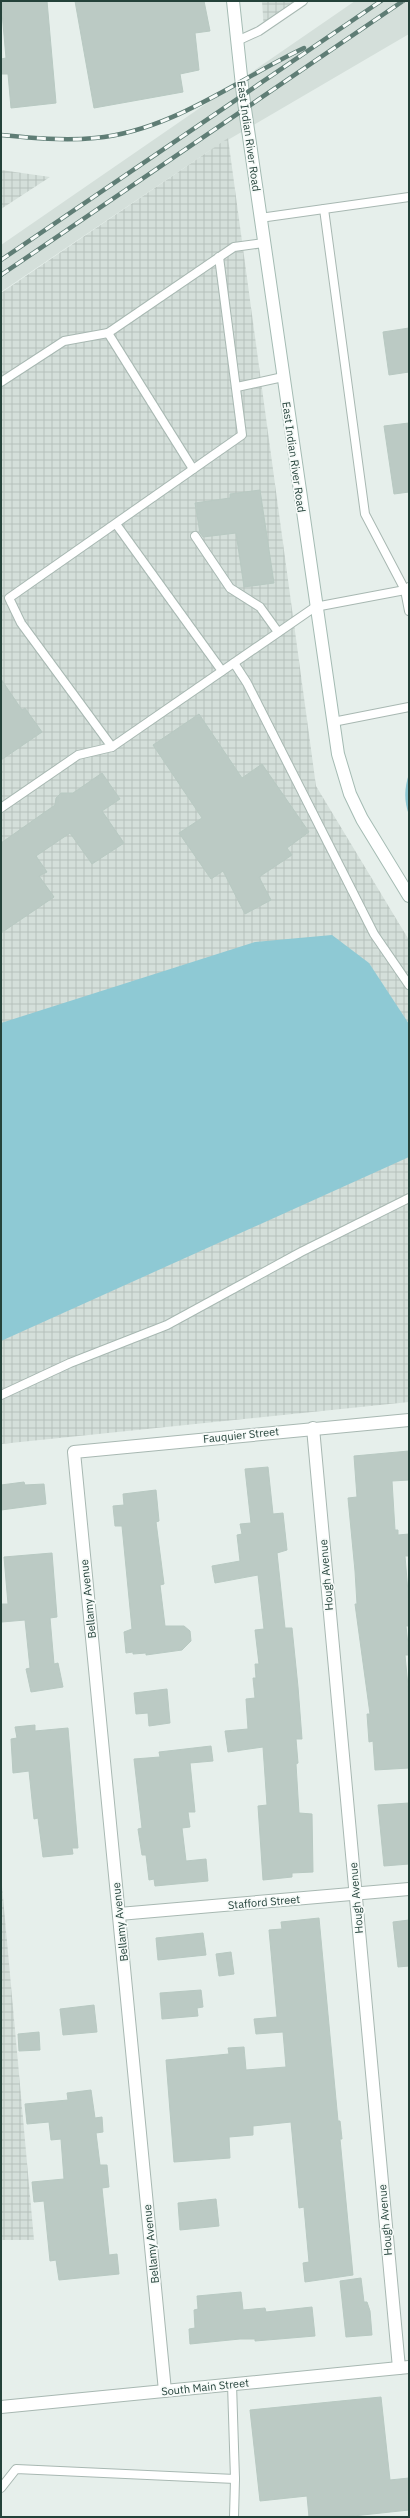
<svg xmlns="http://www.w3.org/2000/svg" width="410" height="2518" font-family="'IBM Plex Sans',sans-serif">
<style>
.built{fill:#d4dfda}
.industrial{fill:url(#industrial-grid)}
.water{fill:#8ec9d4}
.building{fill:#bbcac4;stroke:#b8c9c2}
.lines{fill:none;stroke-linecap:round;stroke-linejoin:round}
.lane-casing{stroke:#a8b8b2;stroke-width:10}
.street-casing{stroke:#a8b8b2;stroke-width:14}
.secondary-casing{stroke:#a4bbb3;stroke-width:14}
.lane{stroke:#fff;stroke-width:8}
.street{stroke:#fff;stroke-width:12}
.secondary{stroke:#fff;stroke-width:12}
.rail-casing{stroke:#5f7d75;stroke-width:4.5}
.rail{stroke:#f7fbf9;stroke-width:3;stroke-dasharray:9;stroke-linecap:butt}
.labels{text-anchor:middle;stroke-width:3.5;stroke-linejoin:round;paint-order:stroke}
.street-label{font-size:11px;fill:#24423a;stroke:#f7fbf9}
</style>
<defs>
<pattern id="industrial-grid" width="8" height="8" patternUnits="userSpaceOnUse"><rect width="8" height="8" fill="#d4dfda"/><path d="M0 4h8M4 0v8" fill="none" stroke="#b6c1bc"/></pattern>
</defs>
<rect width="100%" height="100%" fill="#e6efeb"/>
<path class="built" d="M 355,1 L 409,1 L 409,34 L 209,151 L 1,292 L 1,245 Z"/>
<g class="industrial">
<path d="M 262,1 L 307,1 L 264,31 Z"/>
<path d="M 228,138 L 316,786 L 409,940 L 409,1402 L 1,1444 L 1,293 Z"/>
<path d="M 1,170 L 50,177 L 1,209 Z"/>
<path d="M 1,1875 L 34,2240 L 1,2240 Z"/>
</g>
<g class="water">
<path d="M 409,774 L 409,815 C 404,802 404,788 409,774 Z"/>
<path d="M 332,935 L 369,963 L 409,1024 L 409,1157 L 1,1341 L 1,1023 L 255,942 Z"/>
</g>
<g class="building">
<path d="M 1,1 L 47,1 L 56,103 L 11,108 L 8,74 L 1,74 L 1,59 L 6,58 Z"/>
<path d="M 75,1 L 204,1 L 210,31 L 195,33 L 199,70 L 180,74 L 183,92 L 94,108 Z"/>
<path d="M 409,328 L 409,372 L 389,375 L 383,332 Z"/>
<path d="M 409,423 L 409,492 L 394,494 L 384,426 Z"/>
<path d="M 260,490 L 274,583 L 244,587 L 236,533 L 203,537 L 200,533 L 195,503 L 230,498 L 230,494 Z"/>
<path d="M 1,679 L 22,710 L 25,708 L 42,732 L 1,760 Z"/>
<path d="M 199,714 L 242,778 L 262,764 L 309,832 L 287,848 L 292,855 L 259,877 L 271,900 L 245,914 L 223,871 L 211,879 L 179,833 L 202,818 L 153,745 Z"/>
<path d="M 102,773 L 120,799 L 102,811 L 124,843 L 92,864 L 70,833 L 36,856 L 47,872 L 39,876 L 54,897 L 1,933 L 1,843 L 55,805 L 56,798 L 61,793 L 73,793 Z"/>
<path d="M 409,1451 L 409,1480 L 392,1481 L 395,1530 L 398,1530 L 398,1535 L 409,1534 L 409,1556 L 405,1556 L 409,1604 L 409,1626 L 406,1626 L 409,1655 L 405,1655 L 409,1697 L 409,1768 L 375,1770 L 373,1741 L 369,1742 L 367,1714 L 370,1714 L 355,1604 L 357,1604 L 355,1571 L 348,1498 L 357,1497 L 354,1456 Z"/>
<path d="M 268,1467 L 273,1514 L 283,1513 L 287,1550 L 277,1553 L 285,1628 L 292,1628 L 298,1687 L 302,1739 L 296,1739 L 298,1763 L 296,1764 L 299,1813 L 312,1814 L 313,1872 L 292,1873 L 292,1877 L 263,1880 L 258,1806 L 267,1805 L 263,1747 L 228,1752 L 225,1731 L 248,1729 L 246,1699 L 255,1698 L 253,1678 L 256,1678 L 255,1664 L 259,1664 L 255,1630 L 264,1629 L 258,1575 L 215,1583 L 212,1566 L 240,1561 L 237,1535 L 242,1534 L 240,1524 L 251,1523 L 245,1469 Z"/>
<path d="M 24,1482 L 25,1485 L 44,1484 L 46,1504 L 1,1510 L 1,1485 Z"/>
<path d="M 156,1490 L 159,1521 L 156,1522 L 164,1584 L 160,1585 L 165,1626 L 184,1626 L 190,1631 L 191,1641 L 182,1650 L 146,1655 L 146,1653 L 133,1654 L 133,1652 L 126,1653 L 124,1632 L 132,1629 L 122,1526 L 115,1526 L 113,1506 L 124,1505 L 123,1494 Z"/>
<path d="M 52,1553 L 57,1617 L 50,1618 L 54,1664 L 58,1663 L 63,1687 L 31,1692 L 26,1669 L 30,1668 L 25,1620 L 2,1622 L 1,1604 L 8,1604 L 4,1557 Z"/>
<path d="M 167,1689 L 170,1723 L 149,1726 L 148,1713 L 136,1714 L 134,1693 Z"/>
<path d="M 35,1725 L 35,1731 L 68,1728 L 78,1848 L 72,1848 L 73,1854 L 43,1857 L 38,1818 L 34,1819 L 29,1771 L 13,1773 L 11,1739 L 17,1738 L 15,1727 Z"/>
<path d="M 211,1746 L 213,1761 L 190,1763 L 195,1812 L 188,1812 L 190,1827 L 182,1828 L 186,1861 L 206,1859 L 208,1881 L 155,1886 L 154,1879 L 149,1880 L 146,1855 L 142,1855 L 138,1829 L 142,1828 L 134,1759 L 160,1757 L 159,1752 Z"/>
<path d="M 409,1803 L 409,1864 L 384,1866 L 378,1805 Z"/>
<path d="M 319,1918 L 338,2121 L 340,2121 L 342,2139 L 340,2139 L 353,2275 L 305,2282 L 303,2263 L 309,2262 L 304,2207 L 299,2208 L 291,2122 L 253,2126 L 253,2135 L 229,2137 L 230,2158 L 174,2162 L 166,2060 L 229,2054 L 228,2048 L 244,2047 L 246,2070 L 286,2067 L 283,2032 L 256,2034 L 254,2019 L 277,2017 L 269,1930 L 282,1929 L 281,1922 Z"/>
<path d="M 409,1920 L 409,1966 L 398,1967 L 393,1922 Z"/>
<path d="M 203,1933 L 206,1955 L 158,1960 L 156,1938 Z"/>
<path d="M 231,1952 L 234,1974 L 219,1976 L 216,1954 Z"/>
<path d="M 201,1990 L 203,2007 L 197,2008 L 198,2016 L 162,2019 L 160,1993 Z"/>
<path d="M 94,2005 L 97,2032 L 63,2035 L 60,2009 Z"/>
<path d="M 39,2032 L 40,2050 L 19,2051 L 18,2034 Z"/>
<path d="M 91,2090 L 95,2118 L 102,2117 L 103,2132 L 96,2133 L 100,2165 L 107,2165 L 109,2187 L 102,2188 L 109,2255 L 117,2254 L 119,2274 L 59,2280 L 56,2260 L 50,2261 L 44,2201 L 34,2202 L 32,2182 L 64,2179 L 61,2139 L 51,2140 L 49,2122 L 27,2124 L 25,2104 L 68,2100 L 67,2093 Z"/>
<path d="M 216,2199 L 219,2226 L 180,2230 L 178,2203 Z"/>
<path d="M 361,2278 L 364,2302 L 367,2302 L 370,2311 L 372,2335 L 346,2337 L 340,2281 Z"/>
<path d="M 241,2292 L 243,2310 L 265,2308 L 266,2312 L 312,2307 L 315,2336 L 255,2341 L 255,2339 L 240,2339 L 190,2344 L 189,2329 L 195,2328 L 194,2310 L 198,2309 L 197,2296 Z"/>
<path d="M 381,2397 L 390,2480 L 409,2478 L 409,2510 L 344,2517 L 309,2517 L 307,2496 L 260,2501 L 250,2410 Z"/>
</g>
<g class="lines">
<defs>
<g id="lane">
<path d="M 237,41 L 259,31 L 303,1"/>
<path d="M 324,209 L 365,514 L 405,590 L 409,611"/>
<path d="M 260,218 L 409,197"/>
<path d="M 108,333 L 193,469"/>
<path d="M 1,382 L 64,341 L 108,333 L 234,247 L 264,243"/>
<path d="M 237,387 L 283,377"/>
<path d="M 116,524 L 222,671"/>
<path d="M 195,536 L 230,588 L 260,607 L 278,632"/>
<path d="M 234,663 L 247,683 L 374,934 L 409,985"/>
<path d="M 333,722 L 409,707"/>
<path d="M 112,747 L 21,623 L 9,598 L 242,435 L 219,257"/>
<path d="M 1,808 L 78,755 L 112,747 L 315,607 L 405,590 L 409,587"/>
<path d="M 1,1395 L 70,1363 L 167,1325 L 301,1252 L 409,1198"/>
<path d="M 232,2384 L 235,2479 L 234,2517"/>
<path d="M 1,2488 L 16,2469 L 235,2479"/>
</g>
<g id="street">
<path d="M 313,1428 L 399,2368"/>
<path d="M 119,1914 L 409,1889"/>
<path d="M 165,2391 L 74,1452 L 409,1420"/>
<path d="M 1,2407 L 409,2367"/>
</g>
<path id="secondary" d="M 233,1 L 243,95 L 338,754 L 350,794 L 362,819 L 409,896"/>
</defs>
<use href="#lane" class="lane-casing"/>
<use href="#street" class="street-casing"/>
<use href="#secondary" class="secondary-casing"/>
<use href="#lane" class="lane"/>
<use href="#street" class="street"/>
<use href="#secondary" class="secondary"/>
<defs>
<g id="rail">
<path d="M 1,135 C 32,138 64,141 95,138 C 172,131 236,80 304,48"/>
<path d="M 1,260 L 381,1"/>
<path d="M 1,275 L 403,1"/>
</g>
</defs>
<use href="#rail" class="rail-casing"/>
<use href="#rail" class="rail"/>
</g>
<g class="labels">
<g class="street-label">
<text transform="translate(249 136) rotate(82)" y="4">East Indian River Road</text>
<text transform="translate(294 457) rotate(82)" y="4">East Indian River Road</text>
<text transform="translate(241 1435) rotate(-6)" y="4">Fauquier Street</text>
<text transform="translate(326 1575) rotate(-95)" y="4">Hough Avenue</text>
<text transform="translate(88 1599) rotate(-96)" y="4">Bellamy Avenue</text>
<text transform="translate(356 1898) rotate(-95)" y="4">Hough Avenue</text>
<text transform="translate(264 1902) rotate(-5)" y="4">Stafford Street</text>
<text transform="translate(120 1922) rotate(-96)" y="4">Bellamy Avenue</text>
<text transform="translate(385 2220) rotate(-95)" y="4">Hough Avenue</text>
<text transform="translate(151 2244) rotate(-96)" y="4">Bellamy Avenue</text>
<text transform="translate(205 2387) rotate(-6)" y="4">South Main Street</text>
</g>
</g>
<rect width="410" height="2518" fill="none" stroke="#24423a" stroke-width="4"/>
</svg>
